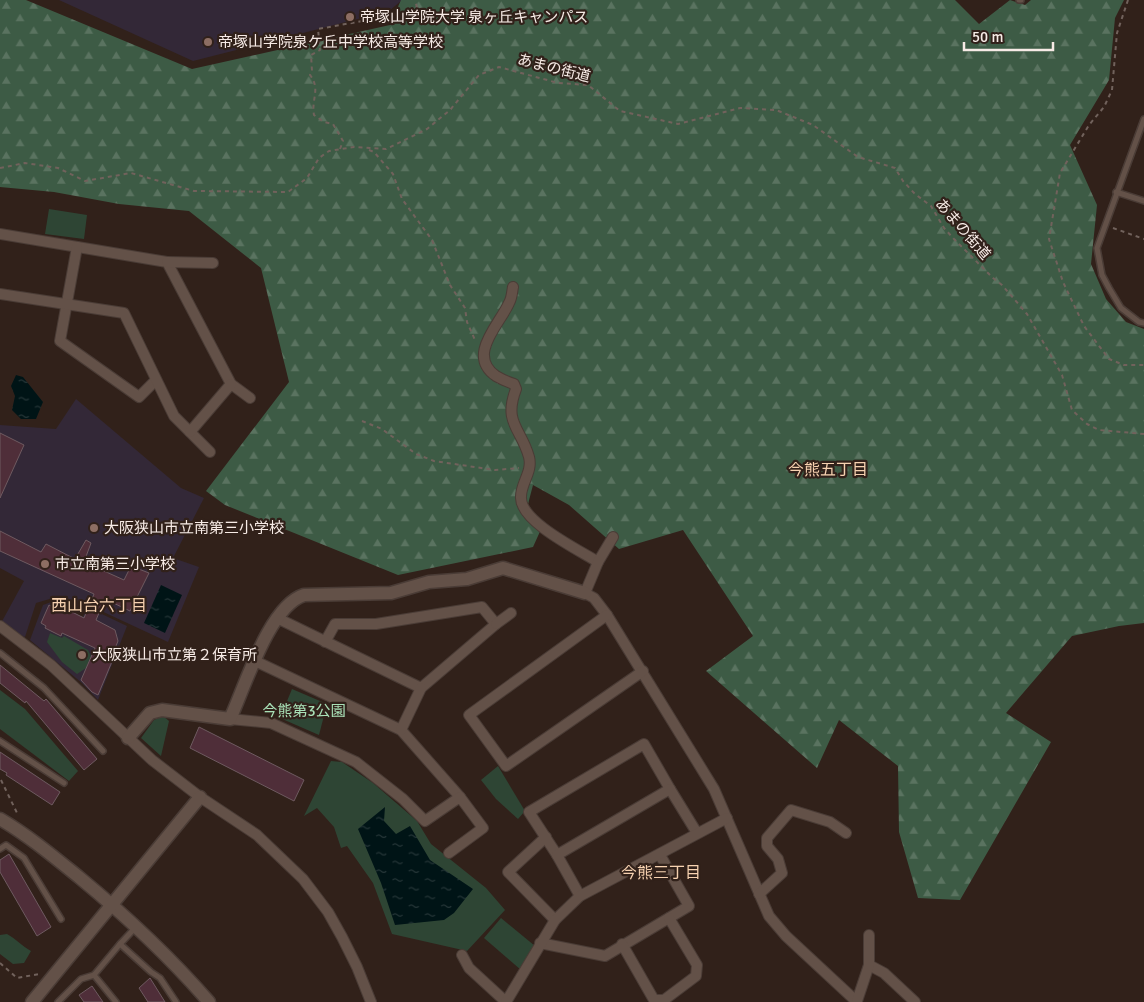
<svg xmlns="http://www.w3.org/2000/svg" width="1144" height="1002" font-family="Signika,'Noto Sans JP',sans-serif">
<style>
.education{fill:#332837}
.green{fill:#2e4534}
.forest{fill:url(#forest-firs)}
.water{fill:url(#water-ripples)}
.building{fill:#4f2e39;stroke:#6e5a60}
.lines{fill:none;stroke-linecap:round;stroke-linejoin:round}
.service-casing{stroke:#4a3c36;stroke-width:8}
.minor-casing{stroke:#4a3c36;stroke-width:12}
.tertiary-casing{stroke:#4a3c36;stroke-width:15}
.path{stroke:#71625c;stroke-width:2;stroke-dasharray:4 4;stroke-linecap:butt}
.service{stroke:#635148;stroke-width:5}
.minor{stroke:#635148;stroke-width:10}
.tertiary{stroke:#635148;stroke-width:12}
.education-dot{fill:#8d6e63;stroke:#31211a;stroke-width:2}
.labels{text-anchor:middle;stroke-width:4.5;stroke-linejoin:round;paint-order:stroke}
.poi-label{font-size:15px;fill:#f7ebe6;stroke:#31211a;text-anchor:start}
.street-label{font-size:15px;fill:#f7ebe6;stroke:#31211a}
.park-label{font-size:15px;fill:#a9e1b7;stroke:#31211a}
.neighbourhood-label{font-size:16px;fill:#f6d1b0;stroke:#31211a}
</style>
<defs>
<pattern id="forest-firs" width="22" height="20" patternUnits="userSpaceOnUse" patternTransform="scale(1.25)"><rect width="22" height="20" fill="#3d5b45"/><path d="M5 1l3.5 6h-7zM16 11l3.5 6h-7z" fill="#5a7360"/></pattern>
<pattern id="water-ripples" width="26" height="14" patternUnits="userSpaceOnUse" patternTransform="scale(1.25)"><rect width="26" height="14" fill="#001416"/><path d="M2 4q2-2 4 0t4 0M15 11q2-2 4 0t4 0" fill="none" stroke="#263638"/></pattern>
</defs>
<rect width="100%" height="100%" fill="#31211a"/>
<g class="education">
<path d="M 59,0 L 401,0 L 401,1 L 389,11 L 193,61 Z"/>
<path d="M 76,399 L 181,488 L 204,498 L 173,558 L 199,567 L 168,642 L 82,602 L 79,610 L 53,598 L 36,603 L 25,637 L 0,625 L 24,581 L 0,568 L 0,425 L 56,429 Z"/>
<path d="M 51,602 L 83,617 L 87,607 L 127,626 L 98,700 L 82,683 L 30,640 L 43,605 Z"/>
</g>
<g class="green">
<path d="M 49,209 L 87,215 L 84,239 L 45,234 Z"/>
<path d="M 50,633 L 62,638 L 64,636 L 88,650 L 91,656 L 86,668 L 77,674 L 62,662 L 47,642 Z"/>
<path d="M 292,689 L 327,704 L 319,735 L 280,718 Z"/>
<path d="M 0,690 L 25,709 L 78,771 L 69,781 L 0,729 Z"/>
<path d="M 163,716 L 169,721 L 161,756 L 141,738 L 154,720 Z"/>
<path d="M 331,761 L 342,762 L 373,783 L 417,821 L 431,844 L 486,888 L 505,910 L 467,951 L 392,934 L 373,883 L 347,846 L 341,848 L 334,827 L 317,808 L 304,816 Z"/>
<path d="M 498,766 L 525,811 L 518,819 L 496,799 L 481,780 Z"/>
<path d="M 501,918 L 535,946 L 521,970 L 484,938 Z"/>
<path d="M 7,934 C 16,939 22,946 31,951 L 24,963 L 13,964 L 0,954 L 0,935 Z"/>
</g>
<path class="forest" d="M 0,0 L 26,0 L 192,69 L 390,25 L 401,0 L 955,0 L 979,24 L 1010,0 L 1025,5 L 1031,0 L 1124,0 L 1115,18 L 1109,80 L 1070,145 L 1097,205 L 1091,264 L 1106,299 L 1126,322 L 1144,329 L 1144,623 L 1119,626 L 1072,636 L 1006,713 L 1051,742 L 960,900 L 918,898 L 899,832 L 898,766 L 839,720 L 817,768 L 706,671 L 753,636 L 683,530 L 619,549 L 569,505 L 533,485 L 528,504 L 542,527 L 533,547 L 398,575 L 225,505 L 206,491 L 289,382 L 261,268 L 189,211 L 119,204 L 54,192 L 0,187 Z"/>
<g class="water">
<path d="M 16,375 L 23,377 L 43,402 L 36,419 L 21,419 L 12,410 L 15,396 L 11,386 Z"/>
<path d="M 161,585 L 182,595 L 165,633 L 144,623 Z"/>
<path d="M 385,807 L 384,821 L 396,834 L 410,826 L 430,860 L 473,889 L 454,913 L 444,920 L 395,925 L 381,883 L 358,829 Z"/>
</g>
<g class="building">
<path d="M 0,433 L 24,445 L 0,498 Z"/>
<path d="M 0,531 L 41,552 L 46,544 L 75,559 L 86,540 L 91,543 L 84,562 L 124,580 L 131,566 L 149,573 L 130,611 L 105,599 L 96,620 L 115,630 L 118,641 L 114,651 L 116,652 L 98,695 L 92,692 L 81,680 L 95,648 L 62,633 L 61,636 L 45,628 L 46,626 L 41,623 L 49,605 L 64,613 L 66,609 L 84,618 L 94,594 L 0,551 Z"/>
<path d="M 0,665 L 44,701 L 46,699 L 97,759 L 84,770 L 26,701 L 25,703 L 0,683 Z"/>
<path d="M 199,727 L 304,780 L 294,801 L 190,748 Z"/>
<path d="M 0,752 L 60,792 L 52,805 L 6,775 L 7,773 L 0,769 Z"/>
<path d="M 9,854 L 51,927 L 37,936 L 0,872 L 0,860 Z"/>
<path d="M 150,978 L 165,1002 L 148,1002 L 139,988 Z"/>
<path d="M 92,986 L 103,1002 L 84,1002 L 79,995 Z"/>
</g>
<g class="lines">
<defs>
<g id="service">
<path d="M 1019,0 L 1021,0"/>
<path d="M 1144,119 L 1097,248 L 1102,275 L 1109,288 L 1121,308 L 1139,322 L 1144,323"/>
<path d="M 1116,192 L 1144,201"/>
<path d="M 0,653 L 44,688 L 103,751"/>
<path d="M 0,741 L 64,783"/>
<path d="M 0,849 L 6,845 L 24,858 L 61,919"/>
<path d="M 135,928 L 120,944 L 151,972 L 160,978 L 176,1002"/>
<path d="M 58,1002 L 81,979 L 94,975"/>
<path d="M 116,1002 L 94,975 L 120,944"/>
</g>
<g id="minor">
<path d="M 0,234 L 167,262 L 231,384 L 250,398"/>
<path d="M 77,247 L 60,341 L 139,397 L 156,380"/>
<path d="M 167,262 L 213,263"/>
<path d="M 513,287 C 512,292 512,298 509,303 C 500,324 466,355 496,376 C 501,379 508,382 514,384 L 516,389 C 503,423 521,428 529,457 C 533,472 520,484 521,498 C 521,522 579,550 598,562"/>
<path d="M 0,294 L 124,313 L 174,416 L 210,452"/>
<path d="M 190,432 L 231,384"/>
<path d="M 613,537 L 598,562 L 585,593 L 594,598 L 607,615 L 714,789 L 769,916 L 786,936 L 857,1002"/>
<path d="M 607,615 L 469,715 L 506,766 L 643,671"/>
<path d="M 277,618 L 421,688 L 496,624 L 482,607 L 376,624 L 335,624 L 325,642"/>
<path d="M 496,624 L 511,613"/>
<path d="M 0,626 L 51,665 L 152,760 L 200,797 L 257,835 L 303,879 L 328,912 L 342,937 L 357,967 L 371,1002"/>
<path d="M 255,661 L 401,730 L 460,797"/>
<path d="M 230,719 L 271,723 L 356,762 L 403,799 L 425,821 L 460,797 L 483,828 L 449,853"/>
<path d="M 401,730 L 421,688"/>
<path d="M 546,837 L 508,872 L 555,920"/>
<path d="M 557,855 L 529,812 L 644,744 L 670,789"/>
<path d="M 759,894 L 782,873 L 778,859 L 767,846 L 767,838 L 791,810 L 830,822 L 846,833"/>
<path d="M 580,896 L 557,855 L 670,789 L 697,833"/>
<path d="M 540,943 L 605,956 L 689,906 L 660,855"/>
<path d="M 622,944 L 654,1000 L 664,1000 L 696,976 L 697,965 L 669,918"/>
<path d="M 462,955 L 469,968 L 506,1002"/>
<path d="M 869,965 L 884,973 L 915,1002"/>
<path d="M 857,1001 L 869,965 L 869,935"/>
<path d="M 506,1002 L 555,920 L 580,896 L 727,818"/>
</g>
<g id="tertiary">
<path d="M 128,738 L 150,713 L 162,710 L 230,719 C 245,687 269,606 304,595 L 391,593 L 429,582 L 467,579 L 503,568 L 585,593"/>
<path d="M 0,819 C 29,836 54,857 80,878 C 126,916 170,957 209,1002"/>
<path d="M 32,1002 L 200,797"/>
</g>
</defs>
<use href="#service" class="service-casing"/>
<use href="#minor" class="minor-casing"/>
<use href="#tertiary" class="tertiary-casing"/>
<g class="path">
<path d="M 1128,0 L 1117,33 L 1112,90 L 1104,107 L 1089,125 L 1060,173 L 1049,239 L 1063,282 L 1084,326 L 1109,359 L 1124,365 L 1144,365"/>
<path d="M 340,149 L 343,141 L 333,124 L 324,122 L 314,115 C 311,99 321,89 310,75 L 312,71 L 311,55 L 320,50 L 318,29 L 418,11 L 415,0"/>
<path d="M 369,150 L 374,152 L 393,174 L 402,199 L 432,240 L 450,285 L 465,308 L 467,322 L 475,340"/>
<path d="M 0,168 L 25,163 L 58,168 L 85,181 L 131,173 L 194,191 L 288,192 L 307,178 L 319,158 L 329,151 L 354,147 L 386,149 L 427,129 L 450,110 L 479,75 L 499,67 L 558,83 L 588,85 L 620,111 L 678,124 L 740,108 L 776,110 L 813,125 L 858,157 L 895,168 L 903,181 L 915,194 L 931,206 L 944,228 L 954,239 L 993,278 L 1002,285 L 1027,314 L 1062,375 L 1072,410 L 1087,424 L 1099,430 L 1144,434"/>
<path d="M 1113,228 L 1144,239"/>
<path d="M 362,421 L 382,429 L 416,454 L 434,461 L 495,470 L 519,468"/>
<path d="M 1,780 L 18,815"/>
<path d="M 0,963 L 17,978 L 39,974"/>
</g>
<use href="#service" class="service"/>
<use href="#minor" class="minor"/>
<use href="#tertiary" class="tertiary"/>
</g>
<g class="education-dot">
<circle cx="350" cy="17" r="5"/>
<circle cx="208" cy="42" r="5"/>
<circle cx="94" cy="528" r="5"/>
<circle cx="45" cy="564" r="5"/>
<circle cx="82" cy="655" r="5"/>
</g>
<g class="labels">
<g class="poi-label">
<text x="360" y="22">帝塚山学院大学 泉ヶ丘キャンパス</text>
<text x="218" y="47">帝塚山学院泉ケ丘中学校高等学校</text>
<text x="104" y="533">大阪狭山市立南第三小学校</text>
<text x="55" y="569">市立南第三小学校</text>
<text x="92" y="660">大阪狭山市立第２保育所</text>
</g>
<g class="street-label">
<text transform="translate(554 68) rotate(14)" y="5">あまの街道</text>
<text transform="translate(963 229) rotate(49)" y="5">あまの街道</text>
</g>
<g class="park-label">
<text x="304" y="716">今熊第3公園</text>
</g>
<g class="neighbourhood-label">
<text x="828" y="475">今熊五丁目</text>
<text x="99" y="611">西山台六丁目</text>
<text x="661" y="878">今熊三丁目</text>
</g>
</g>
<path d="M964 42v8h89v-8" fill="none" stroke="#f7ebe6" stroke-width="2.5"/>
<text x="972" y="42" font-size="15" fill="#f7ebe6" stroke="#31211a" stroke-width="4" paint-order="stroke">50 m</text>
</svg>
